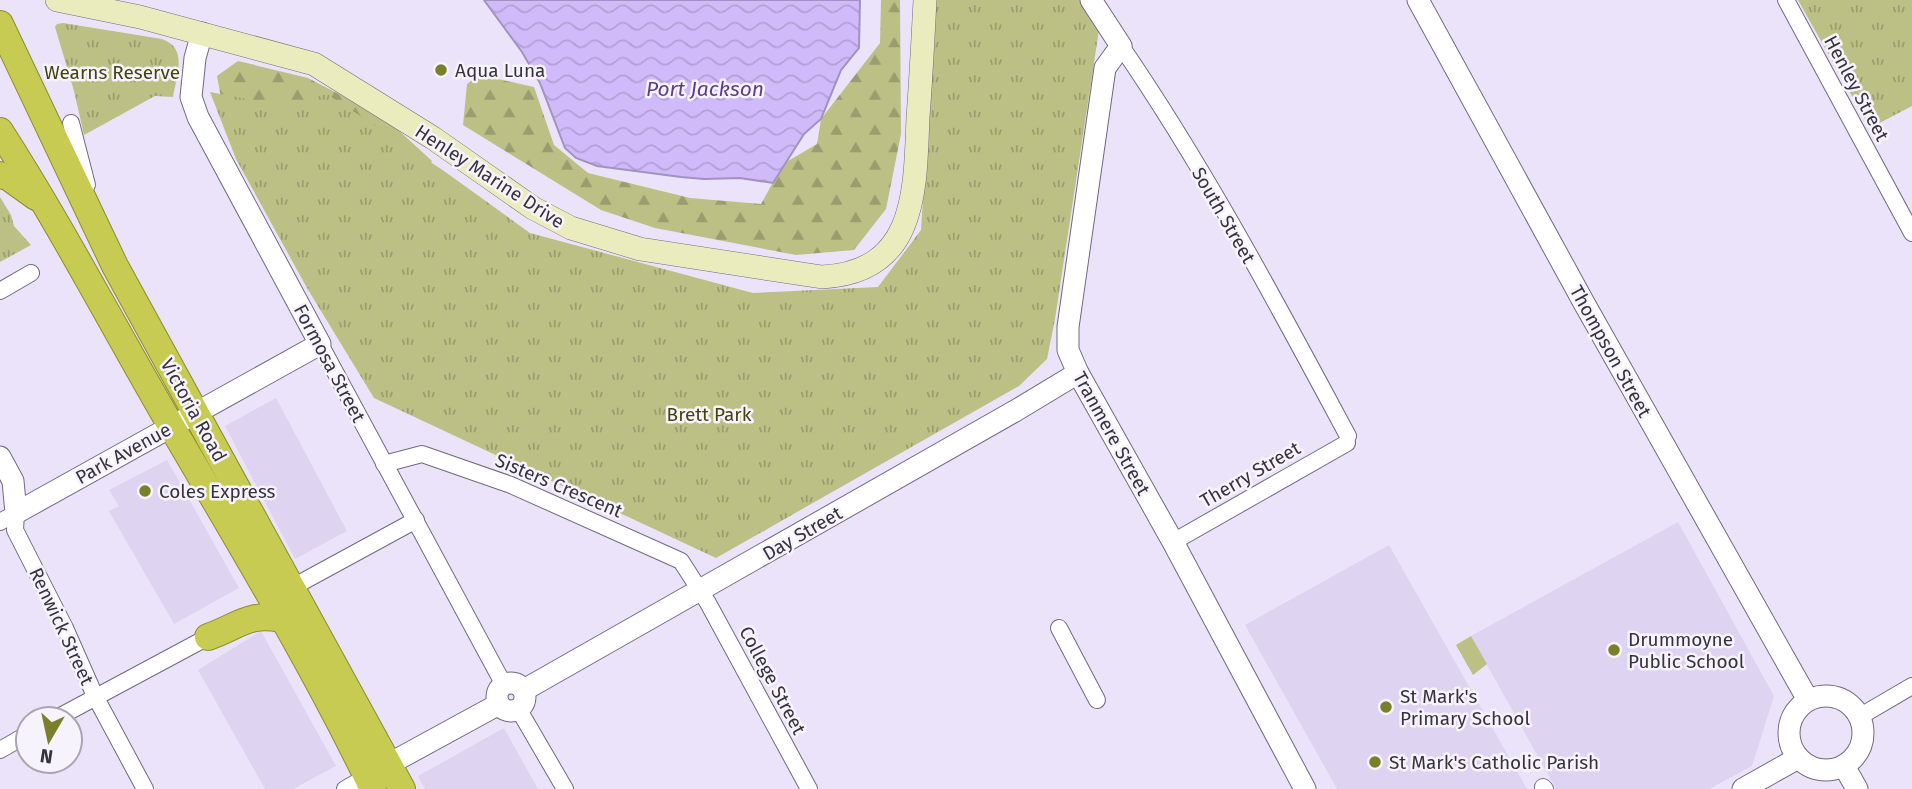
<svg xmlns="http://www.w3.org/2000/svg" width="1912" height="789" font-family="'Fira Sans',sans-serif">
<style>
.built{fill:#ded4f1}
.green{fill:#bcc085}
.forest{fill:url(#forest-firs)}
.park{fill:url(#park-tufts)}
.water{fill:url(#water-waves);stroke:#a292c0;stroke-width:2}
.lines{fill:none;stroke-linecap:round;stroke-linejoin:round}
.minor-casing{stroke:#716a7e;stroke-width:18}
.tertiary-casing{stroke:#716a7e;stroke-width:23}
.secondary-casing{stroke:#716a7e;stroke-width:24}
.trunk-casing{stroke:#8b8d2e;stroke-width:28}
.minor{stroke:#fff;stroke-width:16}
.tertiary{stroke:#fff;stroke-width:21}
.secondary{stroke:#eaecbe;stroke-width:23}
.trunk{stroke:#c7cb52;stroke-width:26}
.poi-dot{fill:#7b7f29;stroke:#f6f3fc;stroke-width:2.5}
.labels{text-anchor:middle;stroke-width:5;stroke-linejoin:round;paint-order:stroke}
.poi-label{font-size:19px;fill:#36333c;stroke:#f6f3fc;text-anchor:start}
.park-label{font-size:19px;fill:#42440e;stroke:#f6f3fc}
.street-label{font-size:19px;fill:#36333c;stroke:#f6f3fc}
.water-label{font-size:21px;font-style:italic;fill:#5e3e88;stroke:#f6f3fc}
</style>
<defs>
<pattern id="forest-firs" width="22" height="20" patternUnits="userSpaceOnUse" patternTransform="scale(1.75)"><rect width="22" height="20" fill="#bcc085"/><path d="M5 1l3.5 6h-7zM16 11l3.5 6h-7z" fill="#9a9d6e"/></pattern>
<pattern id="park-tufts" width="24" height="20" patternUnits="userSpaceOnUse" patternTransform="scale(1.75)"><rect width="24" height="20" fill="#bcc085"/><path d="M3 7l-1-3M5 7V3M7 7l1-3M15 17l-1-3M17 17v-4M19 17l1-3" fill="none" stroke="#9a9d6e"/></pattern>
<pattern id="water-waves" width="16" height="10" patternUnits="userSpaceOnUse" patternTransform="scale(1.75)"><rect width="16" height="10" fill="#d1baf9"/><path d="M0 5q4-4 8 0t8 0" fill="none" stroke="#b4a0d6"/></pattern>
</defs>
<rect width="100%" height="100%" fill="#ebe3fa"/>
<g class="built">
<path d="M 276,398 L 347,531 L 295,559 L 225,426 Z"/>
<path d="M 167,460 L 239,588 L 174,624 L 109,511 L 119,506 L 109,490 Z"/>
<path d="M 1678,522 L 1774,696 L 1752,766 L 1709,789 L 1556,789 L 1471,636 Z"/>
<path d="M 1389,545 L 1527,789 L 1337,789 L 1245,625 Z"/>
<path d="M 261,631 L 336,766 L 293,789 L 265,789 L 198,670 Z"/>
<path d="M 504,728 L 538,789 L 425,789 L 418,776 Z"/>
</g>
<path class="green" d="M 1471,636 L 1487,664 L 1473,675 L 1456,645 Z"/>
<g class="forest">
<path d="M 881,0 L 900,0 L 901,134 L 886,209 L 854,250 L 796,255 L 655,228 L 601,210 L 463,125 L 467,84 L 480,75 L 534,87 L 554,145 L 588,173 L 690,198 L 761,204 L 783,164 L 817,144 L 821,119 L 880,43 Z"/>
<path d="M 238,61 L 308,78 L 385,118 L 432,161 L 410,200 L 224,114 L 217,76 Z"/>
</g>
<g class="park">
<path d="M 936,0 L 1082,0 L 1099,30 L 1055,319 L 1047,359 L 1019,386 L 716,558 L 374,398 L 307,288 L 236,159 L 210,92 L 284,106 L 327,94 L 444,171 L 530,233 L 753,293 L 878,287 L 921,230 Z"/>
<path d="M 1798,0 L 1912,0 L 1912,106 L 1870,128 Z"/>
<path d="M 63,23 L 162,39 C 188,48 177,75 173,97 L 155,96 L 84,135 L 74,91 L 55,27 L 57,24 Z"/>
<path d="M 0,197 L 11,215 L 14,226 L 31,245 L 0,262 Z"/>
</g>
<path class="water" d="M 484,0 L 860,0 L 859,48 L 841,70 L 821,119 L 804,134 L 773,183 L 740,178 L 704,179 L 681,177 L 597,166 L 576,158 L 565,148 L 540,83 L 522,52 Z"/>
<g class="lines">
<defs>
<g id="minor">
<path d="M 1786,0 L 1912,233"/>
<path d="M 1121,46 C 1206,170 1277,304 1348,436"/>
<path d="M 71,123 L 87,185"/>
<path d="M 0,291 L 31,273"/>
<path d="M 320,344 L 504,685"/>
<path d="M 384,464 L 422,454 L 511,485 L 681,561 L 708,603 L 809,789"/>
<path d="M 16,513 L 15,530 L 65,628 L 95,696 L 145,789"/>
<path d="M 0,522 L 16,513"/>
<path d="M 1173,542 L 1347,443"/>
<path d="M 291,588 L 416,520"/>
<path d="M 1059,628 L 1097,700"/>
<path d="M 519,710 L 565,789"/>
<path d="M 1859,717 L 1912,686"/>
<path d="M 55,719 L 208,637"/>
<path d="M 0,750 L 28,734"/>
<path d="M 1543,787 L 1545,789"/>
<path d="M 345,789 L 375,772"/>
</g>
<g id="tertiary">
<path d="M 1091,0 L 1121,46 L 1105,68 L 1068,327 L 1068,350 L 1078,373 L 1173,542 L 1305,789"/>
<path d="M 1418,0 L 1584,303 L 1808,700"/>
<path d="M 0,457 L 13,481 L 16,513 L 320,344 L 198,117 L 191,97 L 195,58 L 202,33"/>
<circle cx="511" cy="697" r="14"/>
<path d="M 524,690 L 1015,411 L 1078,373"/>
<circle cx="1826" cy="733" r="37"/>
<path d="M 389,764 L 499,704"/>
<path d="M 1844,766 L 1857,789"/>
<path d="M 1743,789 L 1798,758"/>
</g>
<path id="secondary" d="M 57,0 L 140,17 L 314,64 L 433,138 L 533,208 L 571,228 L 640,249 L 822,277 C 917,272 915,191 918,117 C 921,78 923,39 925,0"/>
<g id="trunk">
<path d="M 0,24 L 115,266 L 402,789"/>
<path d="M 0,131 C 61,226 113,326 170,424 C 240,544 313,664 373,789"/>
<path d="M 0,175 L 8,177 L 36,197"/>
<path d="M 208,637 C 237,627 249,612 281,619"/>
</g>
</defs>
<use href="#minor" class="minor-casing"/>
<use href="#tertiary" class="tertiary-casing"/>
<use href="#secondary" class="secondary-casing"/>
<use href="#trunk" class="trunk-casing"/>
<use href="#minor" class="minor"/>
<use href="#tertiary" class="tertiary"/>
<use href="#secondary" class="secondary"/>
<use href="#trunk" class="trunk"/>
</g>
<g class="poi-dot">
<circle cx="441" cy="70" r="7"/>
<circle cx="145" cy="491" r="7"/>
<circle cx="1614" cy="650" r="7"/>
<circle cx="1386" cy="707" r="7"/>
<circle cx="1375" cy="762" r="7"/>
</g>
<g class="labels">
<g class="poi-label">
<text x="455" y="77">Aqua Luna</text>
<text x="159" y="498">Coles Express</text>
<text x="1628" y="646">Drummoyne<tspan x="1628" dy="22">Public School</tspan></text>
<text x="1400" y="703">St Mark's<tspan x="1400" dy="22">Primary School</tspan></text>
<text x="1389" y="769">St Mark's Catholic Parish</text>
</g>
<g class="park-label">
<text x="112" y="79">Wearns Reserve</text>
<text x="709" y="421">Brett Park</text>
</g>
<g class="street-label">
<text transform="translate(1857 88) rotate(62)" y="7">Henley Street</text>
<text transform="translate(490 176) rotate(33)" y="7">Henley Marine Drive</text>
<text transform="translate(1224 215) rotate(60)" y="7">South Street</text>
<text transform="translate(1611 351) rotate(61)" y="7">Thompson Street</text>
<text transform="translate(330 363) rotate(62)" y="7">Formosa Street</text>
<text transform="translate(194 410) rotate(61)" y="7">Victoria Road</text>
<text transform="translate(1112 433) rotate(61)" y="7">Tranmere Street</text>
<text transform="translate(123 453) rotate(-29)" y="7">Park Avenue</text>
<text transform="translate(1250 474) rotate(-30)" y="7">Therry Street</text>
<text transform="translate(559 485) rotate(23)" y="7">Sisters Crescent</text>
<text transform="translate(802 533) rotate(-30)" y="7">Day Street</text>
<text transform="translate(62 626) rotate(65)" y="7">Renwick Street</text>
<text transform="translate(773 680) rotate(62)" y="7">College Street</text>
</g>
<g class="water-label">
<text x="705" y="96">Port Jackson</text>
</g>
</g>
<g transform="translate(49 740) rotate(189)"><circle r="33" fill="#f6f3fc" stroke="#a9a6af" stroke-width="2"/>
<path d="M0-5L12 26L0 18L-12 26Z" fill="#7b7f29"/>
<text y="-10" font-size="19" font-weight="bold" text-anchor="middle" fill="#36333c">N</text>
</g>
</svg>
